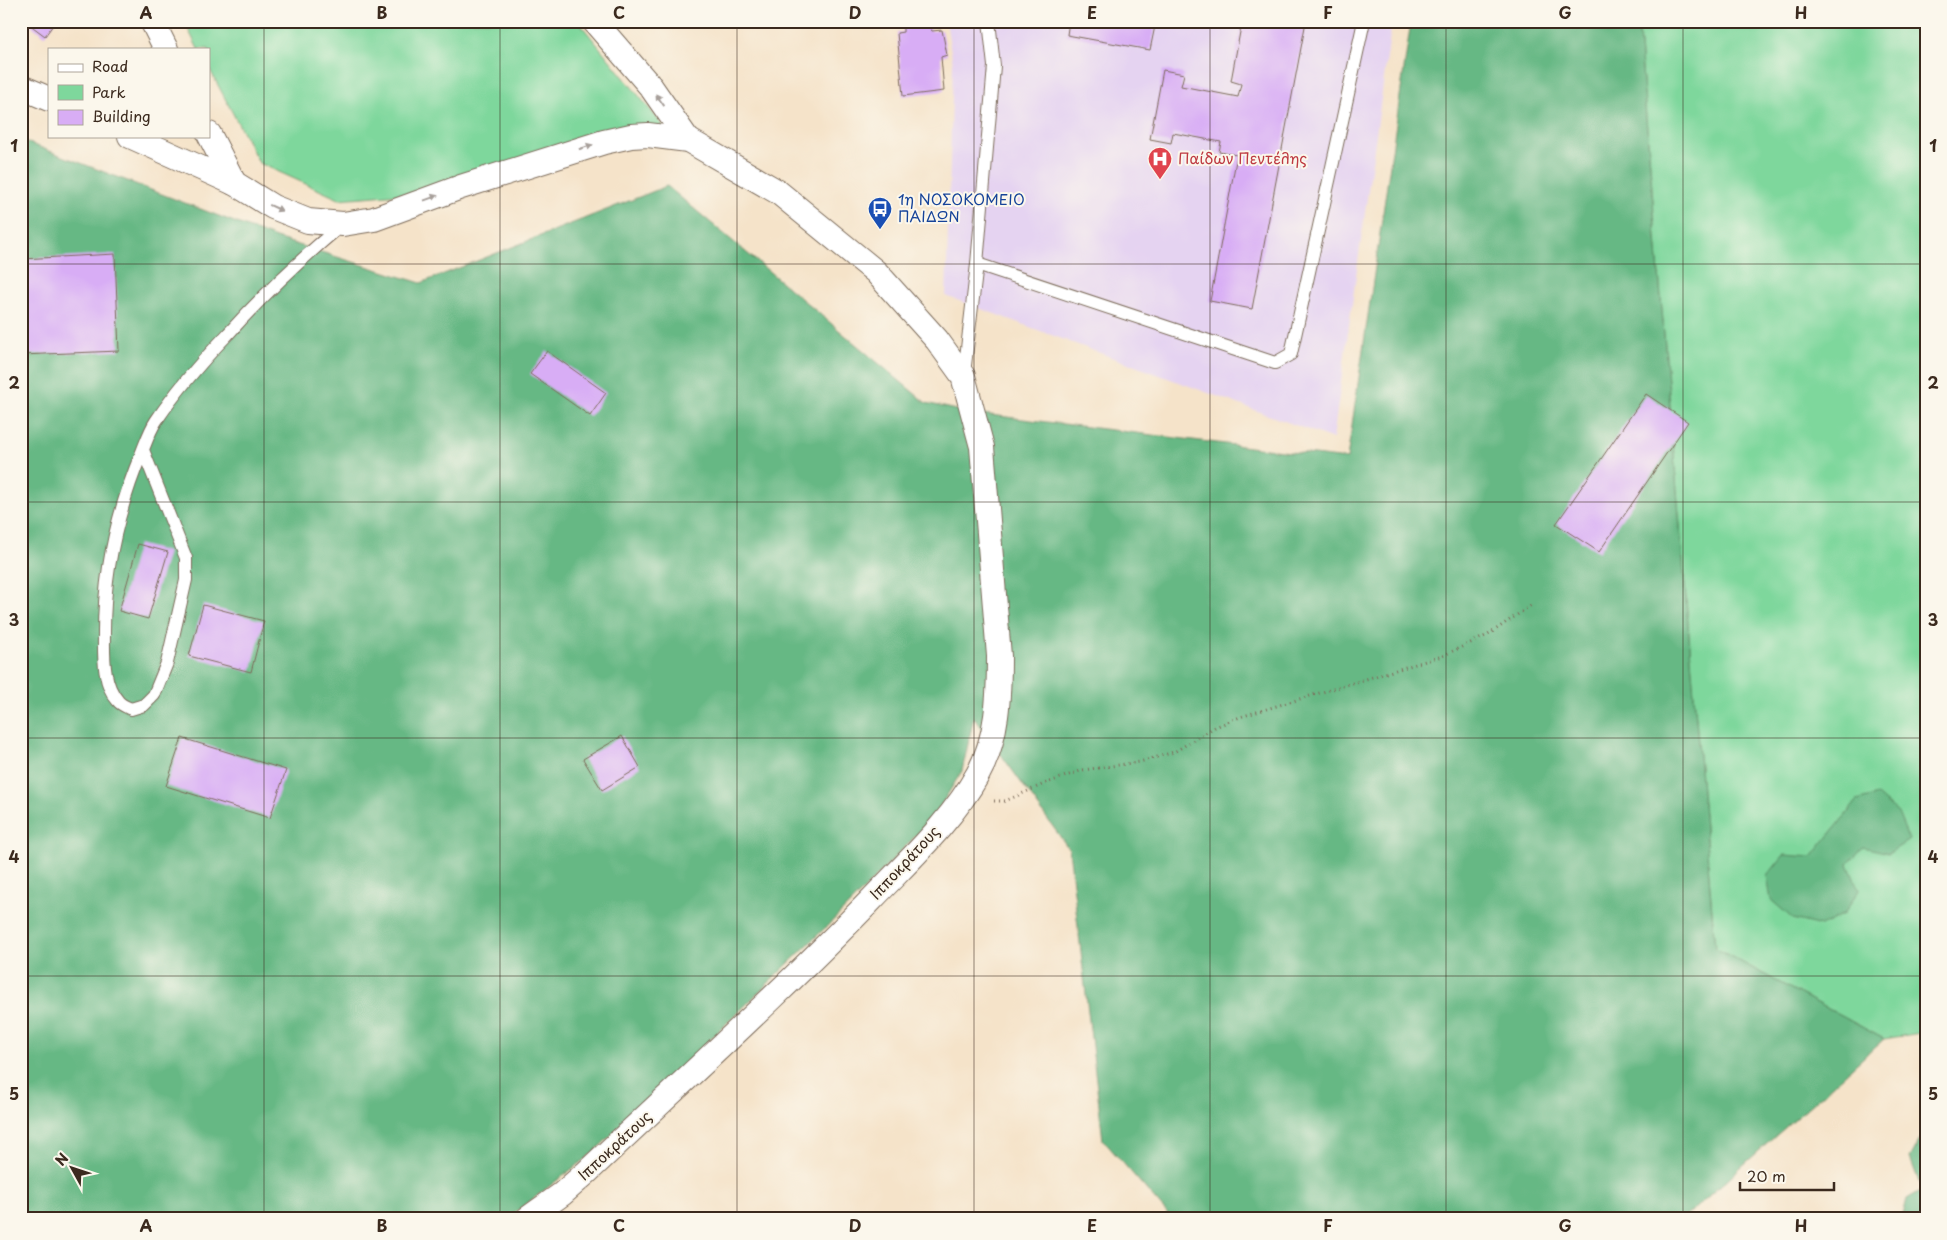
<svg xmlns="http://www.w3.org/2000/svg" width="1947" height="1240" font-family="'Playpen Sans',sans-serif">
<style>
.built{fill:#e5d3f1}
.green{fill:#7ed79c;stroke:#5c805d}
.forest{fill:#66b884;stroke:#507151}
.building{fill:#d8adf5}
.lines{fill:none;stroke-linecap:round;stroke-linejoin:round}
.lane-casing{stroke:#7c6b5a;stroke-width:14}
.street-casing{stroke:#7c6b5a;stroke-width:26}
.path{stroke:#7c6b5a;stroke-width:3;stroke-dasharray:1 4;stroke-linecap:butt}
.lane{stroke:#fff;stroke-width:12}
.street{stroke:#fff;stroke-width:24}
.oneway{fill:#a79f9a}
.grid{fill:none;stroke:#3b2a1e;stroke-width:1;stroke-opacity:0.55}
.labels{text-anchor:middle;stroke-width:4;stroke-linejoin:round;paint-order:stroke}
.health-label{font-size:15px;fill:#be3a42;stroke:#fbf7ec;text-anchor:start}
.transit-label{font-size:15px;fill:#164399;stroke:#fbf7ec;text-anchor:start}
.street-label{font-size:15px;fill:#3b2a1e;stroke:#fbf7ec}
.neatline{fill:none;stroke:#3b2a1e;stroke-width:2}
.grid-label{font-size:16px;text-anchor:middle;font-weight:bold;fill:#3b2a1e}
</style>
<rect width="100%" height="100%" fill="#fbf7ec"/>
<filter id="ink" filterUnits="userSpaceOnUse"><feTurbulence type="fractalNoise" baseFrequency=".02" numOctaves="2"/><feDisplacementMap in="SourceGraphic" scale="10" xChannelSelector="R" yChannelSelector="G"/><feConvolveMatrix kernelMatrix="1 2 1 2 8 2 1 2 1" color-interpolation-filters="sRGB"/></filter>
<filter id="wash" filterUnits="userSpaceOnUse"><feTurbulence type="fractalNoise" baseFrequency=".0096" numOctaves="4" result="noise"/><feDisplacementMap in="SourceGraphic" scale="20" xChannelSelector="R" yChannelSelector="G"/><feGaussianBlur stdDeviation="1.12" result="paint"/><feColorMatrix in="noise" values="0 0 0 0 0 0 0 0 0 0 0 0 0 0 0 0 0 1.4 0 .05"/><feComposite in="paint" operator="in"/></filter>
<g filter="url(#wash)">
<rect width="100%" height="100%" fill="#f5e3c9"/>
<path class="built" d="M 946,21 L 1392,21 L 1333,439 L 946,296 L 953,64 Z"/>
<g class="green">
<path d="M 184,21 L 578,21 L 665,128 L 413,193 L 339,199 L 259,163 L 209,68 L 209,49 L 198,49 Z"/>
<path d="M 1638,21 L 1926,21 L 1926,1032 L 1884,1039 L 1715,948 Z"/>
</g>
<g class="forest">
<path d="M 1411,21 L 1638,21 L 1715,948 L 1884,1039 L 1683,1219 L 1172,1219 L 1103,1140 L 1069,849 L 974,717 L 962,771 L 933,818 L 852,902 L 594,1152 L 507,1219 L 21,1219 L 21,140 L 276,238 L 421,283 L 667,186 L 926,403 L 966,412 L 1347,459 Z"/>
<path d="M 1877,795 L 1898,813 L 1909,840 L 1889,853 L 1863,847 L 1848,864 L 1859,890 L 1844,914 L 1821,926 L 1793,919 L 1771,900 L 1767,876 L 1784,855 L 1812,857 L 1857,801 Z"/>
<path d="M 1921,1138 L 1926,1141 L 1926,1219 L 1902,1219 L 1907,1199 L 1922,1190 L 1910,1158 Z"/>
</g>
<g id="blocks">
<g class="building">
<path d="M 25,21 L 56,21 L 45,36 Z"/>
<path d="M 906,21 L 925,21 L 932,31 L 942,30 L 947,55 L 941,57 L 944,91 L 903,96 L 897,33 L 903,32 L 903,24 Z"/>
<path d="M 1069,21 L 1156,21 L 1150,50 L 1067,35 Z"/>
<path d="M 1242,21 L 1306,21 L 1252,309 L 1210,301 L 1237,155 L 1219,152 L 1221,142 L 1173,133 L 1171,143 L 1150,139 L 1163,70 L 1184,74 L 1181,86 L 1238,97 L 1241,84 L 1231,81 Z"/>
<path d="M 115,254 L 119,351 L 21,355 L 21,259 Z"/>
<path d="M 547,351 L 606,393 L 590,416 L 530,374 Z"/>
<path d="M 1646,394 L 1688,422 L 1599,552 L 1556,524 Z"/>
<path d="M 138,544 L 168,552 L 148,619 L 119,611 Z"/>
<path d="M 203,605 L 264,621 L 251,672 L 189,656 Z"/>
<path d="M 622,736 L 640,767 L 602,790 L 583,759 Z"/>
<path d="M 182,738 L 286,770 L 270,818 L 166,786 Z"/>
</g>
</g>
</g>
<g filter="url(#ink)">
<use href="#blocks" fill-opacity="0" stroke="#7c6b5a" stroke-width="1"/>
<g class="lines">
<defs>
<g id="lane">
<path d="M 977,264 L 1275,363 L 1291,354 L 1364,21"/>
<path d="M 964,374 L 977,264 L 994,66 L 989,21"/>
<path d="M 143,450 L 186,558 L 186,580 L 167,663 L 154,695 L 144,705 L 131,709 C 127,707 121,705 118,701 C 102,683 104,655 104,632 C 104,571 118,509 142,452 C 146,442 150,430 156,421 C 177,390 202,361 228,334 C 264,294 302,258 343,224"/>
</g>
<g id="street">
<path d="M 152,21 L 166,49"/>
<path d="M 594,21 L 651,87 L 688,140"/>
<path d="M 21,87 L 49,99"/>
<path d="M 209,134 L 234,183"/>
<path d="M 130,136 L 234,183 L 273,207 L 308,221 L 343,224 L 374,219 L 461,187 L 604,142 L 631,136 L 648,135 L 688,140 L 778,192 L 876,272 L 937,340 L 963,376 L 982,447 L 999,656 C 999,695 998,738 978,774 C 952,821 908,861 871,900 C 780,994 682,1082 587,1172 L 562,1194 L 527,1219"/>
</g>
</defs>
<use href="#lane" class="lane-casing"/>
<use href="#street" class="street-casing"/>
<path class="path" d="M 994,801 L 1005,801 L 1044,784 L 1083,770 L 1140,762 L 1174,752 L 1215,727 L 1240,717 L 1442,656 L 1488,635 L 1533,604"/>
<use href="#lane" class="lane"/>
<use href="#street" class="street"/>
</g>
<defs><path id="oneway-solid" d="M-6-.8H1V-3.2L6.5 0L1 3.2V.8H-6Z" transform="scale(1.25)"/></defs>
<g class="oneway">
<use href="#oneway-solid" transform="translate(660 100) rotate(-125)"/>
<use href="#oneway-solid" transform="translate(586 147) rotate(-17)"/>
<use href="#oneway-solid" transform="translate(431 198) rotate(-20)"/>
<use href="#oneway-solid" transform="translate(276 208) rotate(25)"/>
</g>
</g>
<path class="grid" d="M 264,21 L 264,1219M 500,21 L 500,1219M 737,21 L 737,1219M 974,21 L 974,1219M 1210,21 L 1210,1219M 1446,21 L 1446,1219M 1683,21 L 1683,1219M 21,264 L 1926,264M 21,502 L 1926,502M 21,738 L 1926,738M 21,976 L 1926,976"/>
<defs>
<symbol id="hospital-pin" viewBox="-11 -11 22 30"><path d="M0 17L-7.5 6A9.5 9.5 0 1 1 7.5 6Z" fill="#e0444e" stroke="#fbf7ec"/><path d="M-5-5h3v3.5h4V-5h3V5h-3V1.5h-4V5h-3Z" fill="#fff"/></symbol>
<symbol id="bus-pin" viewBox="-11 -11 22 30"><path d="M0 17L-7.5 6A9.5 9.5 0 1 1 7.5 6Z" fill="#1a4fb4" stroke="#fbf7ec"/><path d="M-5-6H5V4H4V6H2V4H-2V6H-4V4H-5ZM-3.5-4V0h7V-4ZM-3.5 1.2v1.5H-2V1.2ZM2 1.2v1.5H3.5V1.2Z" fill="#fff"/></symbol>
</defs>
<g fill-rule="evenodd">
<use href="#hospital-pin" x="1146" y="145" width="28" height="38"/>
<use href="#bus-pin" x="866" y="195" width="28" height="38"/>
</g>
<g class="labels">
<g class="health-label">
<text x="1178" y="164">Παίδων Πεντέλης</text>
</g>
<g class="transit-label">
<text x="898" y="205">1η ΝΟΣΟΚΟΜΕΙΟ<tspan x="898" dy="17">ΠΑΙΔΩΝ</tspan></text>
</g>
<g class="street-label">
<text transform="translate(905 863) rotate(-47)" y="5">Ιπποκράτους</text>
<text transform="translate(615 1146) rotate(-43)" y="5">Ιπποκράτους</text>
</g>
</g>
<rect width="1947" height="1240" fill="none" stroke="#fbf7ec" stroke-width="55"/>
<rect x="48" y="48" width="162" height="90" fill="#fbf7ec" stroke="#aea59a"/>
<rect x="58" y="64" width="25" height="8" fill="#ffffff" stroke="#aea59a"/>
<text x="92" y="72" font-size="15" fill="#3b2a1e">Road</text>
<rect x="58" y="85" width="25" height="15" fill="#7ed79c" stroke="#aea59a"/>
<text x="92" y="98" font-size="15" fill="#3b2a1e">Park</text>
<rect x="58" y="110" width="25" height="15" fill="#d8adf5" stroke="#aea59a"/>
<text x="92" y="122" font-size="15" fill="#3b2a1e">Building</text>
<g transform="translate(72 1168) rotate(310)" stroke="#fbf7ec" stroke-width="4" paint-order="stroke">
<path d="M0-4L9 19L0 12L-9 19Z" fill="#3b2a1e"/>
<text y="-8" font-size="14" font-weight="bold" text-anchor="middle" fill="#3b2a1e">N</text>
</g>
<path d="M1740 1182v8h94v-8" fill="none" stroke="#3b2a1e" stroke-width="2.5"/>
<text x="1747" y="1182" font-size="15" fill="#3b2a1e" stroke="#fbf7ec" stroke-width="4" paint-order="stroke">20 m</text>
<rect x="28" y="28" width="1892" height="1184" class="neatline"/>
<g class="grid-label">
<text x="146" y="19">A</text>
<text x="382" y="19">B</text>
<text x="619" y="19">C</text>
<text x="855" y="19">D</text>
<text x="1092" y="19">E</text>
<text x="1328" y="19">F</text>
<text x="1565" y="19">G</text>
<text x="1801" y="19">H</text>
<text x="14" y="152">1</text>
<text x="1933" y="152">1</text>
<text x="14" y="389">2</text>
<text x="1933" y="389">2</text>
<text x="14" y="626">3</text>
<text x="1933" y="626">3</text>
<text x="14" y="863">4</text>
<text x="1933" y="863">4</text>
<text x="14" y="1100">5</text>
<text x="1933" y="1100">5</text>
<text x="146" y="1232">A</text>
<text x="382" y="1232">B</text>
<text x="619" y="1232">C</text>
<text x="855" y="1232">D</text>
<text x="1092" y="1232">E</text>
<text x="1328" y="1232">F</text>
<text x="1565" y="1232">G</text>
<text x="1801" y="1232">H</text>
</g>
</svg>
